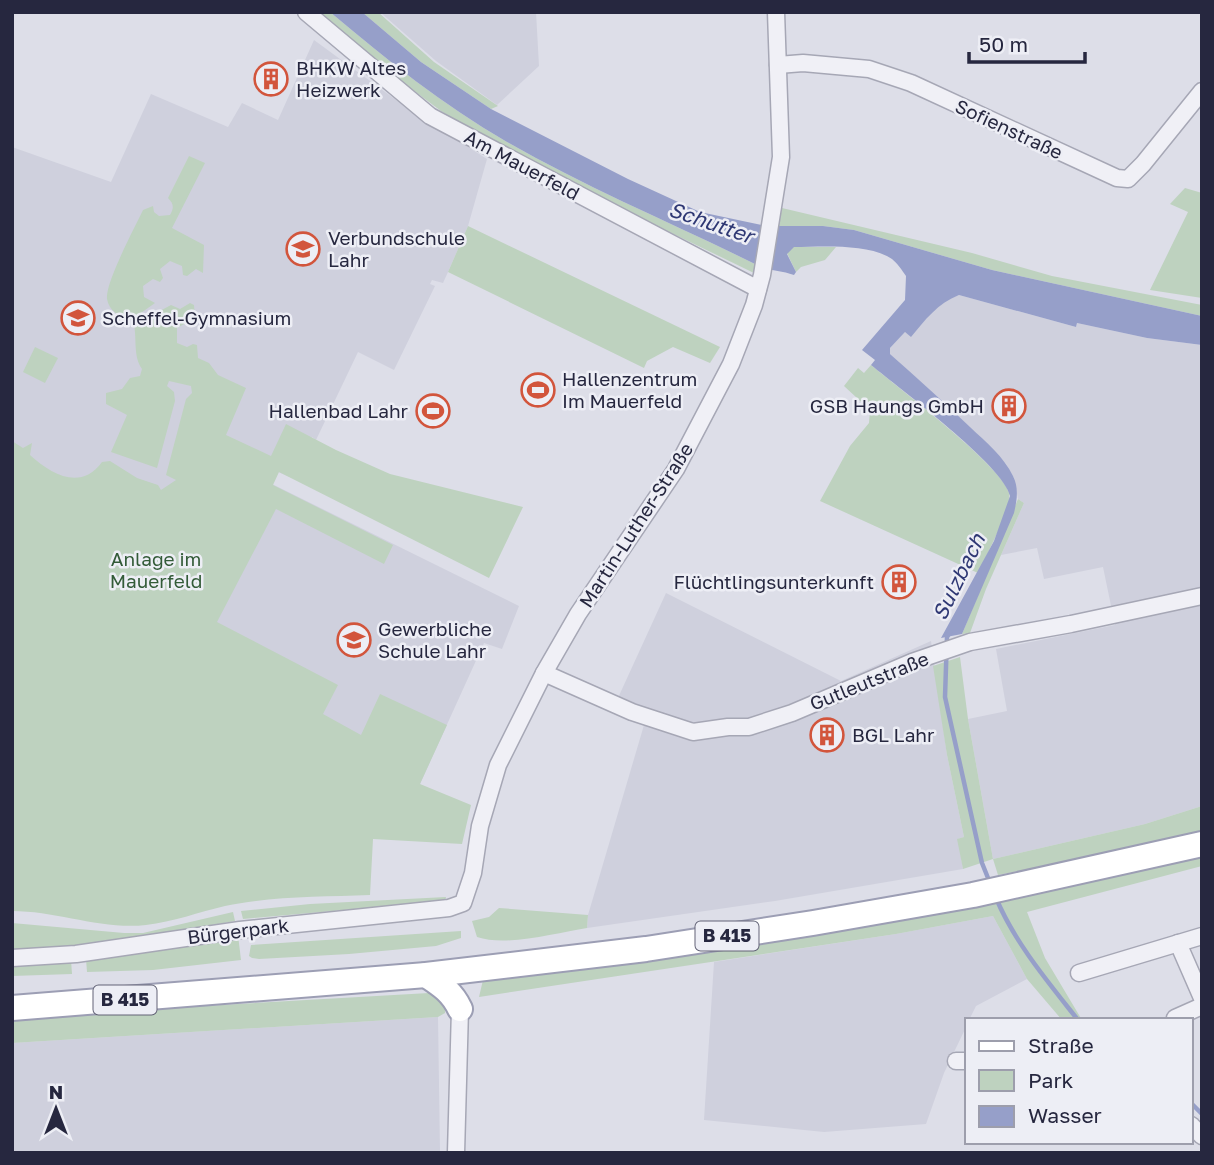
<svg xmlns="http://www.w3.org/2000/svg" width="1214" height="1165" font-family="'Golos Text',sans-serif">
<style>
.built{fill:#cfd0dd}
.green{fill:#bed2bf}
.water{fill:#969fc9}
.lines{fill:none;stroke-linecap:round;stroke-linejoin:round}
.stream{stroke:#969fc9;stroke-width:4.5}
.minor-casing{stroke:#a6a7b5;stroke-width:19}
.primary-casing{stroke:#9c9eb4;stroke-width:28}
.minor{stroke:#f0f0f6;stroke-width:16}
.primary{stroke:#fff;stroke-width:24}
.labels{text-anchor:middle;stroke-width:5;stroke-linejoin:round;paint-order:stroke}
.shield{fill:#edeef5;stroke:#626376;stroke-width:2}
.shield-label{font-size:18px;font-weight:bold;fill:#26273f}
.poi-label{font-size:19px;fill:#26273f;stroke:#edeef5;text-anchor:start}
.street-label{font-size:19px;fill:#26273f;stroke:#edeef5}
.park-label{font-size:19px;fill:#335b38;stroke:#edeef5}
.water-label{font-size:21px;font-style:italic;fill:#2f3874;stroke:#edeef5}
</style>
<rect width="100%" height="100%" fill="#dddee8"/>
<g class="built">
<path d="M 380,12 L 536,12 L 539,66 L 497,105 L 436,61 Z"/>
<path d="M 314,40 L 407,108 L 487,159 L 468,226 L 448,272 L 443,283 L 432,280 L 430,284 L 435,286 L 394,370 L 358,352 L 316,440 L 312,437 L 292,478 L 248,459 L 157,493 L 12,506 L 12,147 L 111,182 L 151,94 L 228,127 L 242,103 L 278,120 Z"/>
<path d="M 959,295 L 1076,327 L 1077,323 L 1147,338 L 1202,345 L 1202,806 L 1145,824 L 993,859 L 968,719 L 1007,711 L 996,649 L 1115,625 L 1103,567 L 1044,579 L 1037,548 L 1001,555 L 1024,503 L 1018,499 L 1014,478 L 1006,464 L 987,443 L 890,354 L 890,348 L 905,332 L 911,336 L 932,312 L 948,299 Z"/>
<path d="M 272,484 L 519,606 L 502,649 L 484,643 L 420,784 L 202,637 Z"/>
<path d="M 666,593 L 841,681 L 931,641 L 947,755 L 964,837 L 958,839 L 963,869 L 775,901 L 587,928 L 588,915 L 644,725 L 612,711 Z"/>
<path d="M 993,916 L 1027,979 L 976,1006 L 969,1020 L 967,1020 L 967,1025 L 944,1073 L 926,1124 L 824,1132 L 704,1120 L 714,962 L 896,934 Z"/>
<path d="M 438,1017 L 440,1153 L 12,1153 L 12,1043 Z"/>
</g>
<g class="green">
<path d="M 319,12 L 330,12 C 387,60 443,105 507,142 C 587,188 674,224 757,265 L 756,274 L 622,209 L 489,140 L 441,111 L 369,57 Z"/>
<path d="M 362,12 L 378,12 L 434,62 L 498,106 L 491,109 L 421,62 Z"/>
<path d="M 189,156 L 205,163 L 172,228 L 204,245 L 203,273 L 196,269 L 187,276 L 183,275 L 182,266 L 170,261 L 160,269 L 163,278 L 160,282 L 153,279 L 143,286 L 144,297 L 155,303 L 131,320 C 120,317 109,311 107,299 C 105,283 135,227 143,210 L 153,206 L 154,212 L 159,216 L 170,215 C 174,208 174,204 168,198 Z"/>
<path d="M 1185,188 L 1202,193 L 1202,298 L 1150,290 L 1188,212 L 1170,204 Z"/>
<path d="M 782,208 L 972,253 L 1052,276 L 1202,305 L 1202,316 L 992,270 L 854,230 L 823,226 L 778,227 Z"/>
<path d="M 468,226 L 720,347 L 710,363 L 673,347 L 647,361 L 644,368 L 448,272 Z"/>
<path d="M 793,247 L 836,247 L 825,260 L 801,267 L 796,272 L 787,253 Z"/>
<path d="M 190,303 L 194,305 L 195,318 L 177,328 L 177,343 L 187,347 L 193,344 L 197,345 L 198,358 L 209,363 L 218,375 L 246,388 L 226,435 L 271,456 L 286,424 L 336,450 L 390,474 L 523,507 L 489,578 L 279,472 L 273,485 L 393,545 L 384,564 L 276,509 L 217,622 L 338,685 L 323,714 L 361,735 L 380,694 L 447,725 L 420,784 L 471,805 L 462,844 L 373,839 L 370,895 C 322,897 272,896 225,906 C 199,912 173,922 146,925 C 102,930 57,911 12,911 L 12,441 L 23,448 L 32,443 L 30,455 C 52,475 81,491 102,462 L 110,461 L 137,478 L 158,485 L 161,490 L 176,480 L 166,475 L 186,399 L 192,393 L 191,386 L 169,381 L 167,386 L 174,392 L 175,401 L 157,468 L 111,452 L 127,415 L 106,404 L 106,393 L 122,389 L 130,378 L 140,376 L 142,369 C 133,356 137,340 134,325 L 171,305 L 180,309 Z"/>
<path d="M 35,347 L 58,358 L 45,383 L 23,372 Z"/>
<path d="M 871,365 C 896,386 1003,467 1009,493 C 1012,508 985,558 978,573 L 820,501 L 850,446 L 869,423 L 870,410 L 844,386 L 858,368 L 864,373 Z"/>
<path d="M 1018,499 L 1024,503 L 986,589 L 970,633 L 962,634 Z"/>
<path d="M 960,657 L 968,719 L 993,859 L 1145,824 L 1202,806 L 1202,834 L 998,875 L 993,859 L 963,869 L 957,839 L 964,837 L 947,755 L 933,666 Z"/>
<path d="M 1202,854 L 1202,866 L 1027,912 L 1045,958 L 1082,1020 L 1062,1020 L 1027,979 L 993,916 L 896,934 L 479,997 L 483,980 L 989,902 L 1091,882 Z"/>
<path d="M 446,897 L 445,901 L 243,919 L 241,911 L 310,904 Z"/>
<path d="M 499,908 L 588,915 L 587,928 C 556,933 506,947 477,937 L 472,921 L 489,917 Z"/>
<path d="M 233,912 L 235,921 L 97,945 L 12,952 L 12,923 L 124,933 L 143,933 Z"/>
<path d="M 461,931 L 461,938 L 436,946 L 349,954 L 259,959 L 252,958 L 249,956 L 251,945 Z"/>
<path d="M 238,935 L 241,960 L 153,970 L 87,972 L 86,959 Z"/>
<path d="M 71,960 L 72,974 L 12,976 L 12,964 Z"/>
<path d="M 429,993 L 436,994 L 445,1004 L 445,1013 L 438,1017 L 12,1043 L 12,1017 Z"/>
</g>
<path class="water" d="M 330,12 L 362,12 L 421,62 L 491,109 L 628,179 L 700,212 L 766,226 L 823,226 L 854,230 L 992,270 L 1202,316 L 1202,345 L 1147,338 L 1077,323 L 1076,327 L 959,295 C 938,303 925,320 911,337 L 905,332 L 890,348 L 890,354 C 917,378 944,402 970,427 C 986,442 1004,457 1013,476 C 1019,488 1017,500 1014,513 L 962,634 L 941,638 L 994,541 L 1010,496 C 1004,466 899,388 871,365 L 875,360 L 862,350 L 905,300 L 906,276 C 902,270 897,263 892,259 C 868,243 821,247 794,247 L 787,254 L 796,272 L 794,275 C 781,270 769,271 757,265 C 674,224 587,188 507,142 C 443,105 387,60 330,12 Z"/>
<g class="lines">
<g class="stream">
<path d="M 950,632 L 947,637 L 945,697 L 982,863 L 990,883"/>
<path d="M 996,898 C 1015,943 1048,982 1078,1020"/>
<path d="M 1191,1103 L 1202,1114"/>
</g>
<defs>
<g id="minor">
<path d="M 306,12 L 430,116 L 758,289"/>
<path d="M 778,65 L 803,63 L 869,69 L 911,83 L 1117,178 L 1128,179 L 1143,164 L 1202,91"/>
<path d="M 544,673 L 632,712 L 693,732 L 728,727 L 749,727 L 792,713 L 912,662 L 970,642 L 1071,624 L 1202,596"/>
<path d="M 1178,943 L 1202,998"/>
<path d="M 12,958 L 76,954 L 240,930 L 449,908 L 463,903 L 473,873 L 480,826 L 498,765 L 544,673 L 578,614 L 676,469 L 731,364 L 754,305 L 762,275 L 781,157 L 776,12"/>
<path d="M 1079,973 L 1202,936"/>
<path d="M 1175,1018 L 1202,1006"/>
<path d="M 956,1061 L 967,1061"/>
<path d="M 1191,1125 L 1202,1136"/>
<path d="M 456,1153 L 460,1009"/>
</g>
<g id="primary">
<path d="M 426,975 C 441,985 452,992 460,1009"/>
<path d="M 12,1008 L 426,975 L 646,949 L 813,923 L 973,895 L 1202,844"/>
</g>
</defs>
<use href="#minor" class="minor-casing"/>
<use href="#primary" class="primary-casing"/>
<use href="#minor" class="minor"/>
<use href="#primary" class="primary"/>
</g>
<defs>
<symbol id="building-ring" viewBox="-11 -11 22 22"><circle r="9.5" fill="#edeef5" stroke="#d2553c" stroke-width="1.5"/><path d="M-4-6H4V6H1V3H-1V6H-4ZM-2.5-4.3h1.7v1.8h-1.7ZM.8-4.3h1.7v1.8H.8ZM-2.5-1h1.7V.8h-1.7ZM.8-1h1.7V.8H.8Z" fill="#d2553c"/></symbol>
<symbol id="school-ring" viewBox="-11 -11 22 22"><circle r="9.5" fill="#edeef5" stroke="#d2553c" stroke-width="1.5"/><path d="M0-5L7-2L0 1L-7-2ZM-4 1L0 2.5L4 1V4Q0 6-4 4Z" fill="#d2553c"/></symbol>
<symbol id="stadium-ring" viewBox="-11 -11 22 22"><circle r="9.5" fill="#edeef5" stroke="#d2553c" stroke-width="1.5"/><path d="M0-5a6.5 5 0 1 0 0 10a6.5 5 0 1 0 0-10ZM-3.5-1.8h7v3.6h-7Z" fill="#d2553c"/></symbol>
</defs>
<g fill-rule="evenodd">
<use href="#building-ring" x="252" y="60" width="38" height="38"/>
<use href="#school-ring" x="284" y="230" width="38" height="38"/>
<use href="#school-ring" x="59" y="299" width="38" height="38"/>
<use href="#stadium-ring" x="519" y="371" width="38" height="38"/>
<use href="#building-ring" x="990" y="387" width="38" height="38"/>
<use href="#stadium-ring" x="414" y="392" width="38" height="38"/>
<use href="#building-ring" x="880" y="563" width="38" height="38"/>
<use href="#school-ring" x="335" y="621" width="38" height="38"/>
<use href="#building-ring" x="808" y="716" width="38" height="38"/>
</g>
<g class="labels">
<g class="shield">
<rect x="695.5" y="921.5" width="63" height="29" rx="5"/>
<rect x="93.5" y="985.5" width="63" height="29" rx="5"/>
</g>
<g class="shield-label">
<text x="727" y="942">B 415</text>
<text x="125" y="1006">B 415</text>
</g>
<g class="poi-label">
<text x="296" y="75">BHKW Altes<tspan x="296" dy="22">Heizwerk</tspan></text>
<text x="328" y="245">Verbundschule<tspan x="328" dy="22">Lahr</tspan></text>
<text x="102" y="325">Scheffel-Gymnasium</text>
<text x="562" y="386">Hallenzentrum<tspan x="562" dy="22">Im Mauerfeld</tspan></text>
<text x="984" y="413" text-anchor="end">GSB Haungs GmbH</text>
<text x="408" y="418" text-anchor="end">Hallenbad Lahr</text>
<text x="874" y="589" text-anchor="end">Flüchtlingsunterkunft</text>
<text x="378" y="636">Gewerbliche<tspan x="378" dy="22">Schule Lahr</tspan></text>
<text x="852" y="742">BGL Lahr</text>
</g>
<g class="street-label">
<text transform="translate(1009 129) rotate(25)" y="7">Sofienstraße</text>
<text transform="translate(522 165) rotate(28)" y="7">Am Mauerfeld</text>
<text transform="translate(636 525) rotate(-57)" y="7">Martin-Luther-Straße</text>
<text transform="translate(869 681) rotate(-22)" y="7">Gutleutstraße</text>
<text transform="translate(238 931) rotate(-7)" y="7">Bürgerpark</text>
</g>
<g class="park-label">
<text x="156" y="566">Anlage im<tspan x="156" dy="22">Mauerfeld</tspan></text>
</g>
<g class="water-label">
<text transform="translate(711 223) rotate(19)" y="7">Schutter</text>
<text transform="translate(959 577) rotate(-64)" y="7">Sulzbach</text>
</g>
</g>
<rect width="1214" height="1165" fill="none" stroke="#26273f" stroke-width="28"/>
<rect x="965" y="1018" width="228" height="126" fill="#edeef5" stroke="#9d9eac" stroke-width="2"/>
<rect x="979" y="1041" width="35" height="10" fill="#ffffff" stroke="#9d9eac" stroke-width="2"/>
<text x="1028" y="1053" font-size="21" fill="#26273f">Straße</text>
<rect x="979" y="1070" width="35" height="21" fill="#bed2bf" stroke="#9d9eac" stroke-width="2"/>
<text x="1028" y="1088" font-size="21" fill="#26273f">Park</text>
<rect x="979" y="1106" width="35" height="21" fill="#969fc9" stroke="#9d9eac" stroke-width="2"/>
<text x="1028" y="1123" font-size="21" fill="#26273f">Wasser</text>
<g transform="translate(56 1109)" stroke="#edeef5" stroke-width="5" paint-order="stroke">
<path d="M0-5L12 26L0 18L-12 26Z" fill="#26273f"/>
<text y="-10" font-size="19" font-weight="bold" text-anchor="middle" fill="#26273f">N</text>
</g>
<path d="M969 52v10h116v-10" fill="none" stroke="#26273f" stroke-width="3.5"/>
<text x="979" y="52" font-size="21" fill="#26273f" stroke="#edeef5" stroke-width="5" paint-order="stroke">50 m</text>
</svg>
